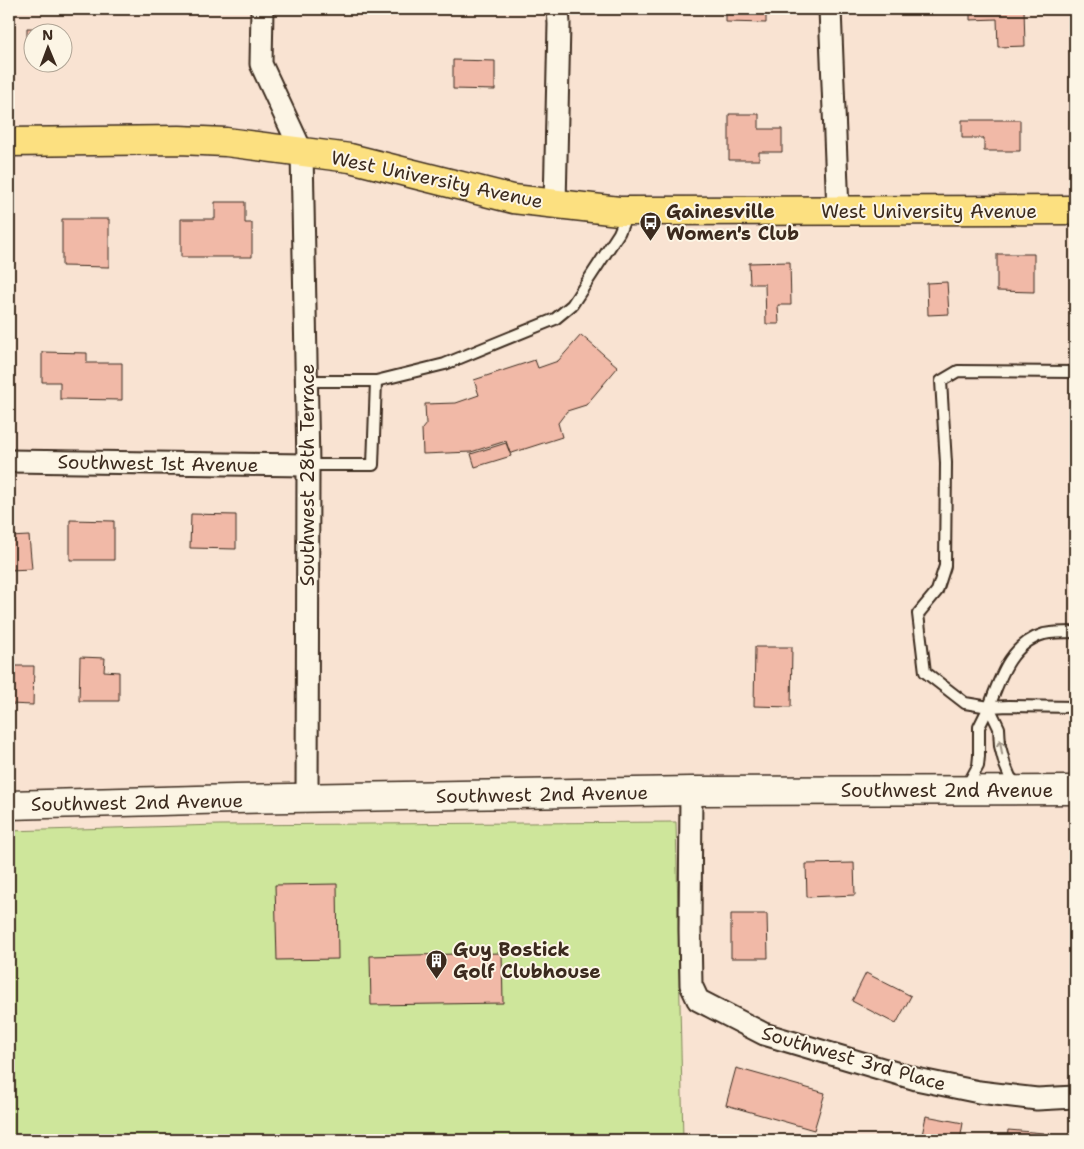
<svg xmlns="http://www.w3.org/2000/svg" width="1084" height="1149" font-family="'Shantell Sans',sans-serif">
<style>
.green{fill:#cee69b;stroke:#84885c}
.building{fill:#f1b9a7;stroke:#3b2a1e}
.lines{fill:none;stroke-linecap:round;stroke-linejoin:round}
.service-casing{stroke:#3b2a1e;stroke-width:14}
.minor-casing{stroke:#3b2a1e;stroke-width:25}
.secondary-casing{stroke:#3b2a1e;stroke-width:31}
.primary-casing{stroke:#3b2a1e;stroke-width:31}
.service{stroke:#fcf5e5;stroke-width:10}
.minor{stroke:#fcf5e5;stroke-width:21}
.secondary{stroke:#fcf5e5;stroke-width:28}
.primary{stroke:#fce080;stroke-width:28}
.oneway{stroke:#9c9082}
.labels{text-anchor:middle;stroke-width:4;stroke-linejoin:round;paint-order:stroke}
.street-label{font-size:19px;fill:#3b2a1e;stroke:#fcf5e5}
.poi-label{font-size:19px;font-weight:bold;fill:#3b2a1e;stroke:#fcf5e5;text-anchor:start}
</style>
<rect width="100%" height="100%" fill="#f9e3d2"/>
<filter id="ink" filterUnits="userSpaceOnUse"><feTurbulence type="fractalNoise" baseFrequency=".02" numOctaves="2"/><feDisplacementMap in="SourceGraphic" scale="10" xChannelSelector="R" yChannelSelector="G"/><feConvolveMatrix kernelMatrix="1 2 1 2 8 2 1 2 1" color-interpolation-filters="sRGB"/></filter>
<g filter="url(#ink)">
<path class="green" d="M 676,822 L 683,1140 L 9,1140 L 9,831 L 218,825 Z"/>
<g class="building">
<path d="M 726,9 L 766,9 L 766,23 L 726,22 Z"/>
<path d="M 970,9 L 1024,9 L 1025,46 L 998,47 L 997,19 L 970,20 Z"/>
<path d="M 27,28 L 61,29 L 61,32 L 32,32 L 32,60 L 27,59 Z"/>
<path d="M 453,60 L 495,61 L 495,90 L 453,89 Z"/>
<path d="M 729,114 L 759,114 L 759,129 L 782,129 L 782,152 L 759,152 L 759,160 L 729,160 Z"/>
<path d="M 962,120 L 1020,120 L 1020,151 L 984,151 L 984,138 L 962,138 Z"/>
<path d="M 215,202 L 245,202 L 245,223 L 252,223 L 252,257 L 181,257 L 181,219 L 215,219 Z"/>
<path d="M 62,219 L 109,219 L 109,267 L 62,266 Z"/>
<path d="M 997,254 L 1034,254 L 1034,292 L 997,291 Z"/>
<path d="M 790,262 L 791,305 L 778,305 L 779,324 L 766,324 L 765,284 L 750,284 L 749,263 Z"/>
<path d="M 947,282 L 949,314 L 928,315 L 927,283 Z"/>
<path d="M 581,335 L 618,367 L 586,405 L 567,411 L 558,423 L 562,437 L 512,453 L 510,453 L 506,441 L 471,452 L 423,454 L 422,429 L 426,424 L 425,404 L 456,403 L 479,395 L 474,380 L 535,360 L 538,368 L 558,361 Z"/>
<path d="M 42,352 L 87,353 L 87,363 L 122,363 L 122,400 L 60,399 L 60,382 L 42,382 Z"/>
<path d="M 506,443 L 511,456 L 475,467 L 471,454 Z"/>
<path d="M 191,514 L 236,515 L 236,549 L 190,548 Z"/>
<path d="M 70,520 L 114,521 L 114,560 L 70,560 Z"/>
<path d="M 29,536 L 32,569 L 9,570 L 9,537 Z"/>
<path d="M 755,647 L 792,647 L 791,707 L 754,706 Z"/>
<path d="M 80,657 L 105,658 L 104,671 L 119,672 L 119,701 L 79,701 Z"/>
<path d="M 9,666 L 34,666 L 33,705 L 9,704 Z"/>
<path d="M 854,863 L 855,895 L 807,897 L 806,864 Z"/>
<path d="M 337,884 L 338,959 L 277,960 L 275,885 Z"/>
<path d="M 731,914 L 767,914 L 768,958 L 731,958 Z"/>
<path d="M 502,953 L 503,1003 L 371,1005 L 370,956 Z"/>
<path d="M 866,973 L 911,996 L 896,1024 L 852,1001 Z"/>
<path d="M 736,1068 L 825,1093 L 814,1130 L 726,1105 Z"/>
<path d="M 926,1116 L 963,1123 L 960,1140 L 921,1140 Z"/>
<path d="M 1008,1130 L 1044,1133 L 1043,1140 L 1007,1140 Z"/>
</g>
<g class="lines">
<defs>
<g id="service">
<path d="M 1075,372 L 958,371 L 941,381 L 946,463 L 945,566 L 937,591 L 918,614 L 925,672 L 965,703 L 989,707 L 1009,706 L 1075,707"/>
<path d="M 306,381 L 376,381 L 445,364 L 555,319 L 572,305 L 619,233 L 627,214"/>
<path d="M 308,465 L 373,465 L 376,381"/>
<path d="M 1019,787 L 1010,777 L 1005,765 L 1000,746 L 999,728 L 989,707 C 1000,678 1010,644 1044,634 C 1053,632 1065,632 1075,632"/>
<path d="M 966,788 L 978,766 L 979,756 L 979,727 L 989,707"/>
</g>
<g id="minor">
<path d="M 262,9 L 261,64 L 302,152 L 308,465 L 307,798"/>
<path d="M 830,9 L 838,211"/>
<path d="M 555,204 L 559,24 L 558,9"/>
<path d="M 9,461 L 308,465"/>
<path d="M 691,791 L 690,930 L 691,985 L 698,1000 L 764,1034 L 916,1079 L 979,1092 L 1037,1099 L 1075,1097"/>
</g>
<path id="secondary" d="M 9,805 L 235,799 L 691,791 L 1075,790"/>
<path id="primary" d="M 9,142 L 179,140 L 226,142 L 350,158 L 513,199 L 619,211 L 1075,210"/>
</defs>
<use href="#service" class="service-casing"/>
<use href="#minor" class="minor-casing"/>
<use href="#secondary" class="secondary-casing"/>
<use href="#primary" class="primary-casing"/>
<use href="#service" class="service"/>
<use href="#minor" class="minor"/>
<use href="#secondary" class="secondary"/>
<use href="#primary" class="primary"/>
</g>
<defs><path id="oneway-shaft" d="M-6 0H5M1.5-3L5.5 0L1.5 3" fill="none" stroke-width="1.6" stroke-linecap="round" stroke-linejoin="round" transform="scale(1.25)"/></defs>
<use class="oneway" href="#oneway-shaft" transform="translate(1001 747) rotate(-99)"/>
</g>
<defs>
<symbol id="bus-pin" viewBox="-11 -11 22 30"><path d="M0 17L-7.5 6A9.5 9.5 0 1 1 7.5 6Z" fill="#3b2a1e" stroke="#fcf5e5"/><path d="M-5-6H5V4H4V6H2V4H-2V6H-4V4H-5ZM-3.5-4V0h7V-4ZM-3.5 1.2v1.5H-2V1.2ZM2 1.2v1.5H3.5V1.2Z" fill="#fff"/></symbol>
<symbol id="building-pin" viewBox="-11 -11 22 30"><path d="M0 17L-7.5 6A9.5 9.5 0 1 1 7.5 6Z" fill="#3b2a1e" stroke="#fcf5e5"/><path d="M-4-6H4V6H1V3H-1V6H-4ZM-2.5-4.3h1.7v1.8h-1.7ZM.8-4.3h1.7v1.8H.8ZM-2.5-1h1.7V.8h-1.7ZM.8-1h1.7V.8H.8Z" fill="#fff"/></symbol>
</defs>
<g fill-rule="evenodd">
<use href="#bus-pin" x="638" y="210" width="25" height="34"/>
<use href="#building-pin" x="424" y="948" width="25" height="34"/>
</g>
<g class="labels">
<g class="street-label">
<text transform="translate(437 179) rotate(12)" y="7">West University Avenue</text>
<text x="929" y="218">West University Avenue</text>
<text transform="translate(158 463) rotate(1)" y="7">Southwest 1st Avenue</text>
<text transform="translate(307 475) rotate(-90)" y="7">Southwest 28th Terrace</text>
<text x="947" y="797">Southwest 2nd Avenue</text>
<text transform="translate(542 794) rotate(-1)" y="7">Southwest 2nd Avenue</text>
<text transform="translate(137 802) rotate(-1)" y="7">Southwest 2nd Avenue</text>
<text transform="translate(854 1058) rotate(16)" y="7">Southwest 3rd Place</text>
</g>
<g class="poi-label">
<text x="666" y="218">Gainesville<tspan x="666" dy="22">Women's Club</tspan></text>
<text x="453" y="956">Guy Bostick<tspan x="453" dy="22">Golf Clubhouse</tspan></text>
</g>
</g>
<rect width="1084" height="1149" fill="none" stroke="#fcf5e5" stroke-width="30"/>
<rect x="15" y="15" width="1054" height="1119" fill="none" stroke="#3b2a1e" stroke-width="2" filter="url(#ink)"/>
<g transform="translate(48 48) rotate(359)"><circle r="24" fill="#fcf5e5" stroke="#afa495"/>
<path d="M0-4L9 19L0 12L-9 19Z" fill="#3b2a1e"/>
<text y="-8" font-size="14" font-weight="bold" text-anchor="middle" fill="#3b2a1e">N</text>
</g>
</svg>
